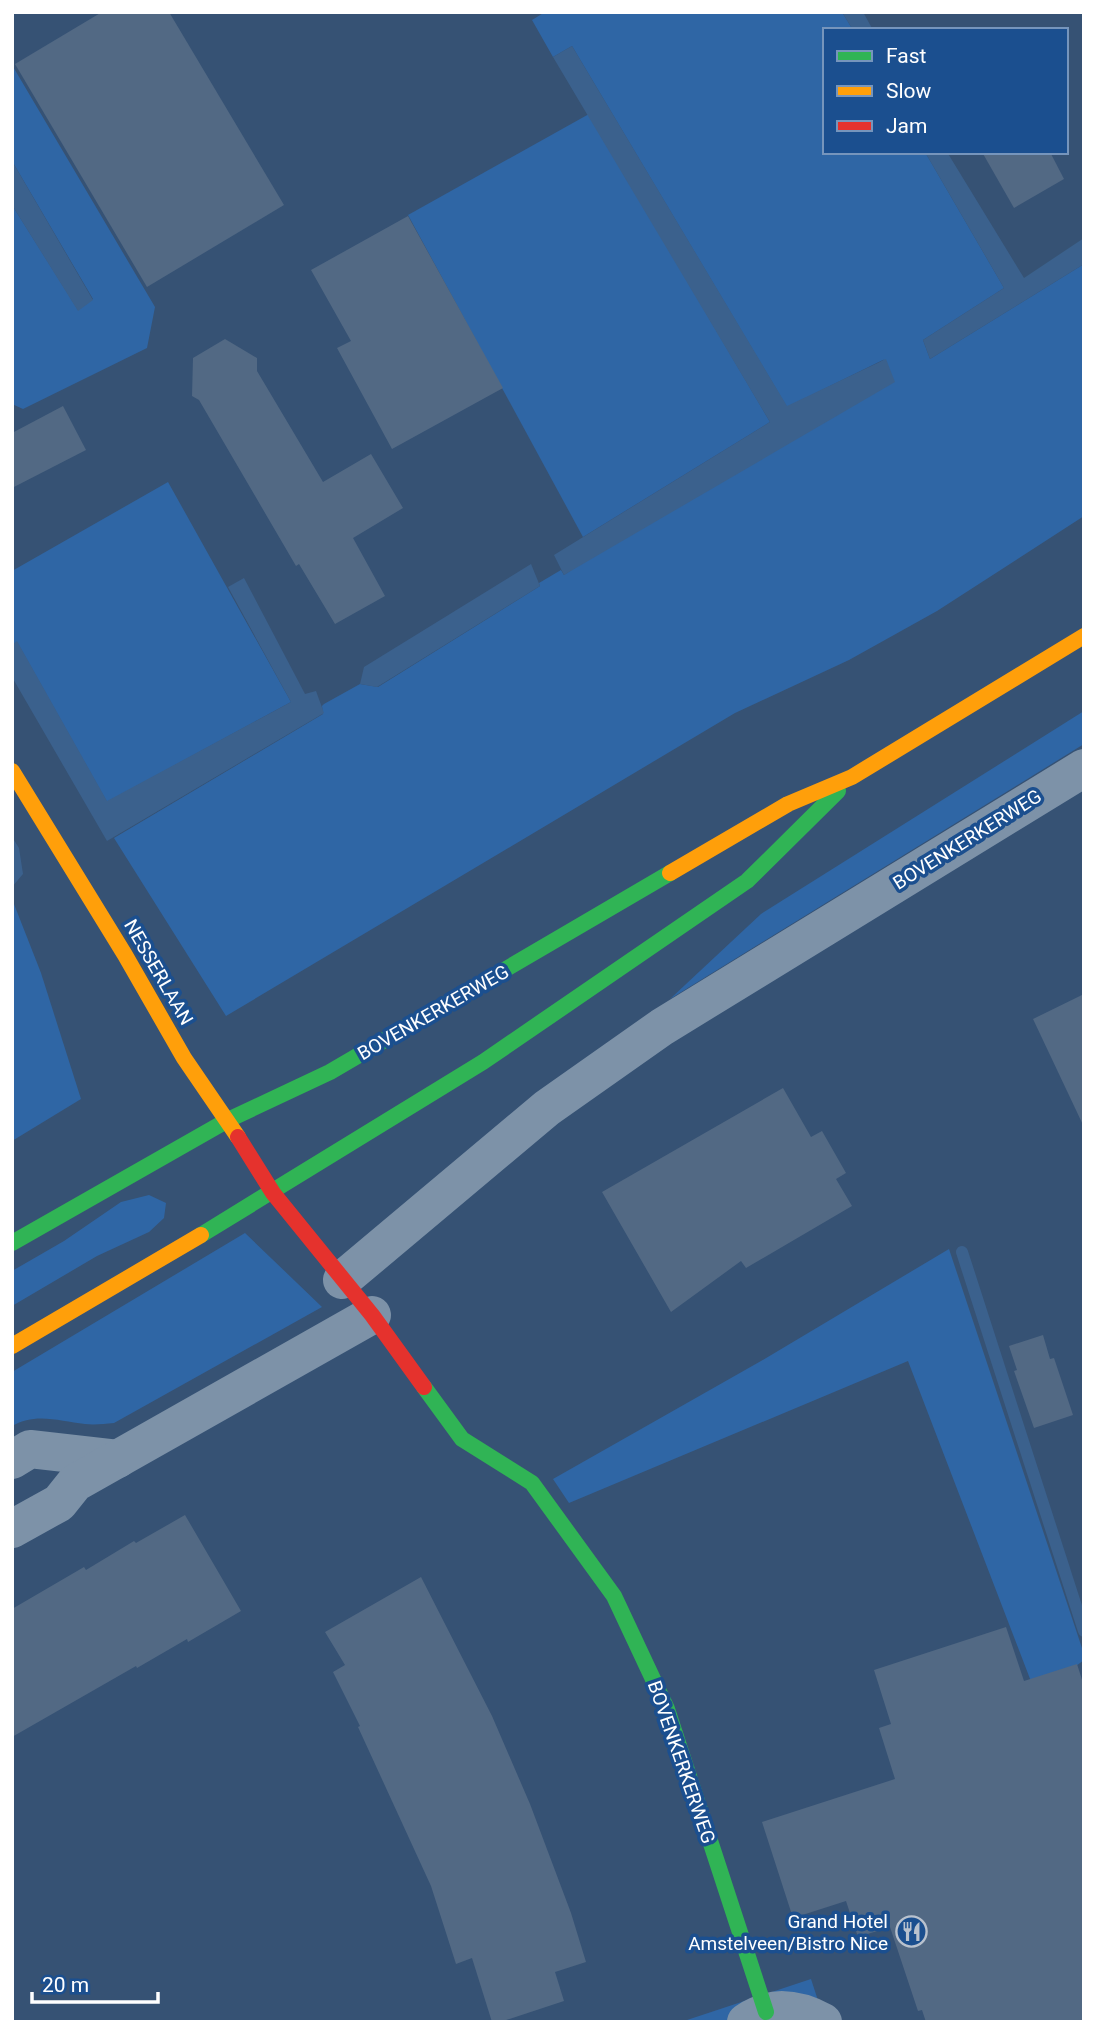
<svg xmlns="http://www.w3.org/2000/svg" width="1096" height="2034" font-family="Roboto,sans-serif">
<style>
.green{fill:#2f66a5}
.water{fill:#3b618d}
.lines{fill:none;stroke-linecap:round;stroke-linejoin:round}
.stream{stroke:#3b618d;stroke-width:12}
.building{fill:#526984}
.street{stroke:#7d92a8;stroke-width:38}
.fast{stroke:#30b455;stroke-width:16}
.slow{stroke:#ff9f0a;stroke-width:16}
.jam{stroke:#e5322d;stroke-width:16}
.labels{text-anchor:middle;stroke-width:7;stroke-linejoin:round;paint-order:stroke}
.street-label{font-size:19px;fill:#fff;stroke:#1b4f8f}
.poi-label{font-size:19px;fill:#fff;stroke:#1b4f8f;text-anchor:end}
</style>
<rect width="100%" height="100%" fill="#365274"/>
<g class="green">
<path d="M 545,12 L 842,12 L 853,30 L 825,30 L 825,152 L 925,152 L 1004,288 L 923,340 L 930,359 L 1084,264 L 1084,516 L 937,611 L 849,660 L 735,713 L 226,1016 L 114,838 L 323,714 L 322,706 L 324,704 L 360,684 L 378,687 L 540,586 L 539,583 L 561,570 L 564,575 L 885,359 L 787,407 L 572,46 L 553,57 L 532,20 Z"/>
<path d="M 12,65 L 155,307 L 147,348 L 23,409 L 12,404 L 12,205 L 78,310 L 93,299 L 12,161 Z"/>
<path d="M 589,114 L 770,422 L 583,537 L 408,215 Z"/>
<path d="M 168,482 L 291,702 L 107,802 L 17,642 L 12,645 L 12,571 Z"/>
<path d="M 1084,711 L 1084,744 L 670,999 L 761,914 Z"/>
<path d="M 12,899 L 41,973 L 81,1099 L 12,1141 Z"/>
<path d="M 149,1195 L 166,1203 L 164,1218 L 149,1232 L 97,1256 L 12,1306 L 12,1271 L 64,1241 L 121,1202 Z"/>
<path d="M 245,1233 L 322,1307 L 114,1423 C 104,1424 94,1425 85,1424 C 60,1421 35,1412 12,1426 L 12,1372 Z"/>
<path d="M 949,1249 L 1084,1654 L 1084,1660 L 1068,1672 L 1032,1684 L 908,1361 L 569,1503 L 553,1479 L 761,1361 Z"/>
<path d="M 811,1979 L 825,2022 L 681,2022 Z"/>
</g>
<g class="water">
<path d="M 842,12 L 863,12 L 873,30 L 853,30 Z"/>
<path d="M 572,46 L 787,406 L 886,359 L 895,382 L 564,575 L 554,555 L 770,422 L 553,57 Z"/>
<path d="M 925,152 L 947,152 L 1024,278 L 1084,238 L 1084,264 L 930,359 L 923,340 L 1004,288 Z"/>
<path d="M 12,161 L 93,300 L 78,311 L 12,205 Z"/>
<path d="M 531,564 L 540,586 L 377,687 L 360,684 L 364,667 Z"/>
<path d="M 244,578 L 305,694 L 316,691 L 324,713 L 107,841 L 12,677 L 12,645 L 17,641 L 107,801 L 291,702 L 228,587 Z"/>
<path d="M 12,837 L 19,848 L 23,874 L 12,887 Z"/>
</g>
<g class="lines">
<path class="stream" d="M 962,1252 L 1084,1631"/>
</g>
<g class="building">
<path d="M 102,12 L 169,12 L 284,205 L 147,287 L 15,64 Z"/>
<path d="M 982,152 L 1050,152 L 1064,179 L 1014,208 Z"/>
<path d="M 408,216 L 503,388 L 392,449 L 337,348 L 351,341 L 311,270 Z"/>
<path d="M 225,339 L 257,358 L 257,371 L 323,482 L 371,454 L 403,508 L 353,538 L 385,596 L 335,624 L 299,564 L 296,566 L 199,400 L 192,396 L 193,358 Z"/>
<path d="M 63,406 L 86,450 L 12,488 L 12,433 Z"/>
<path d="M 1084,994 L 1084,1127 L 1033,1019 Z"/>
<path d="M 783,1088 L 811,1137 L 822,1131 L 846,1173 L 836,1179 L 852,1206 L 746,1268 L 741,1261 L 671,1312 L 602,1192 Z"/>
<path d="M 1043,1335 L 1050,1359 L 1054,1358 L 1073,1415 L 1034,1428 L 1014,1371 L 1017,1370 L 1009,1346 Z"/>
<path d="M 185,1515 L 241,1611 L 188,1642 L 187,1639 L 137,1668 L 136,1666 L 12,1737 L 12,1609 L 84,1567 L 86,1570 L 134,1541 L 136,1543 Z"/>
<path d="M 421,1577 L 492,1716 L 530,1804 L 571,1913 L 586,1962 L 555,1972 L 564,2001 L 500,2022 L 492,2022 L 472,1958 L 456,1964 L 431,1886 L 358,1727 L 360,1726 L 333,1672 L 345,1665 L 325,1632 Z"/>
<path d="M 1006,1627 L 1024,1681 L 1077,1664 L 1084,1686 L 1084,2022 L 926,2022 L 922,2010 L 918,2011 L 890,1927 L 858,1937 L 846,1901 L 793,1918 L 762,1822 L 895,1779 L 879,1728 L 891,1724 L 874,1670 Z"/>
</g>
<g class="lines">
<g class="street">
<path d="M 342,1280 L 547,1108 L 662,1027 L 1084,768"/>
<path d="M 12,1460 L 30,1449 L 118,1459"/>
<path d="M 12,1529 L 59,1503 L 75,1483 L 372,1315"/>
<path d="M 746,2022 C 772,2004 797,2008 823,2022"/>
</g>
<g class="fast">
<path d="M 201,1235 L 483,1062 L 747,881 L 838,791"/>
<path d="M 12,1243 L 228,1120 L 330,1072 L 670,873"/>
<path d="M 424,1387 L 462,1439 L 532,1483 L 614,1596 L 667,1709 L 766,2012"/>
</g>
<g class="slow">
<path d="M 12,771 L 125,955 L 184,1058 L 238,1137"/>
<path d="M 670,873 L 788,804 L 852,777 L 1084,636"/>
<path d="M 12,1346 L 201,1235"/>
</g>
<path class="jam" d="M 238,1137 L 273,1193 L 372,1315 L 424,1387"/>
</g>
<defs>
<symbol id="restaurant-ring" viewBox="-11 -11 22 22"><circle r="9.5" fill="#1b4f8f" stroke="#b9c2ce" stroke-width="1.5"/><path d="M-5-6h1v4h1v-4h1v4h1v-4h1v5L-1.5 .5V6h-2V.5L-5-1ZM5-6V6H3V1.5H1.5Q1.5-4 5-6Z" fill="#b9c2ce"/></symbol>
</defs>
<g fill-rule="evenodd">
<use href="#restaurant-ring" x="894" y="1914" width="35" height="35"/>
</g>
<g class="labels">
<g class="street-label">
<text transform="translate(967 839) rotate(-32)" y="7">BOVENKERKERWEG</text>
<text transform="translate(159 972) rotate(60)" y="7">NESSERLAAN</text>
<text transform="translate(433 1012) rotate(-30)" y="7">BOVENKERKERWEG</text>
<text transform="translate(682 1762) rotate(71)" y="7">BOVENKERKERWEG</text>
</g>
<g class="poi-label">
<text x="888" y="1928">Grand Hotel<tspan x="888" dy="22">Amstelveen/Bistro Nice</tspan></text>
</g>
</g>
<rect width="1096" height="2034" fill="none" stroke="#ffffff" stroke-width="28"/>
<rect x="823" y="28" width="245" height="126" fill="#1b4f8f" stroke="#7695bc" stroke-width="2"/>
<rect x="837" y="51" width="35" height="10" fill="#30b455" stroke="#7695bc" stroke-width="2"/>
<text x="886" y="63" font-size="21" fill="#ffffff">Fast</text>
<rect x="837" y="86" width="35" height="10" fill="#ff9f0a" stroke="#7695bc" stroke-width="2"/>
<text x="886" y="98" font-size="21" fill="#ffffff">Slow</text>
<rect x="837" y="121" width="35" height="10" fill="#e5322d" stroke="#7695bc" stroke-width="2"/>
<text x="886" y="133" font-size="21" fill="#ffffff">Jam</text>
<path d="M32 1992v10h126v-10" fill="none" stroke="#ffffff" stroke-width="3.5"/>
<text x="42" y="1992" font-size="21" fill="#ffffff" stroke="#1b4f8f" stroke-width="5" paint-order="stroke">20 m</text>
</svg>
